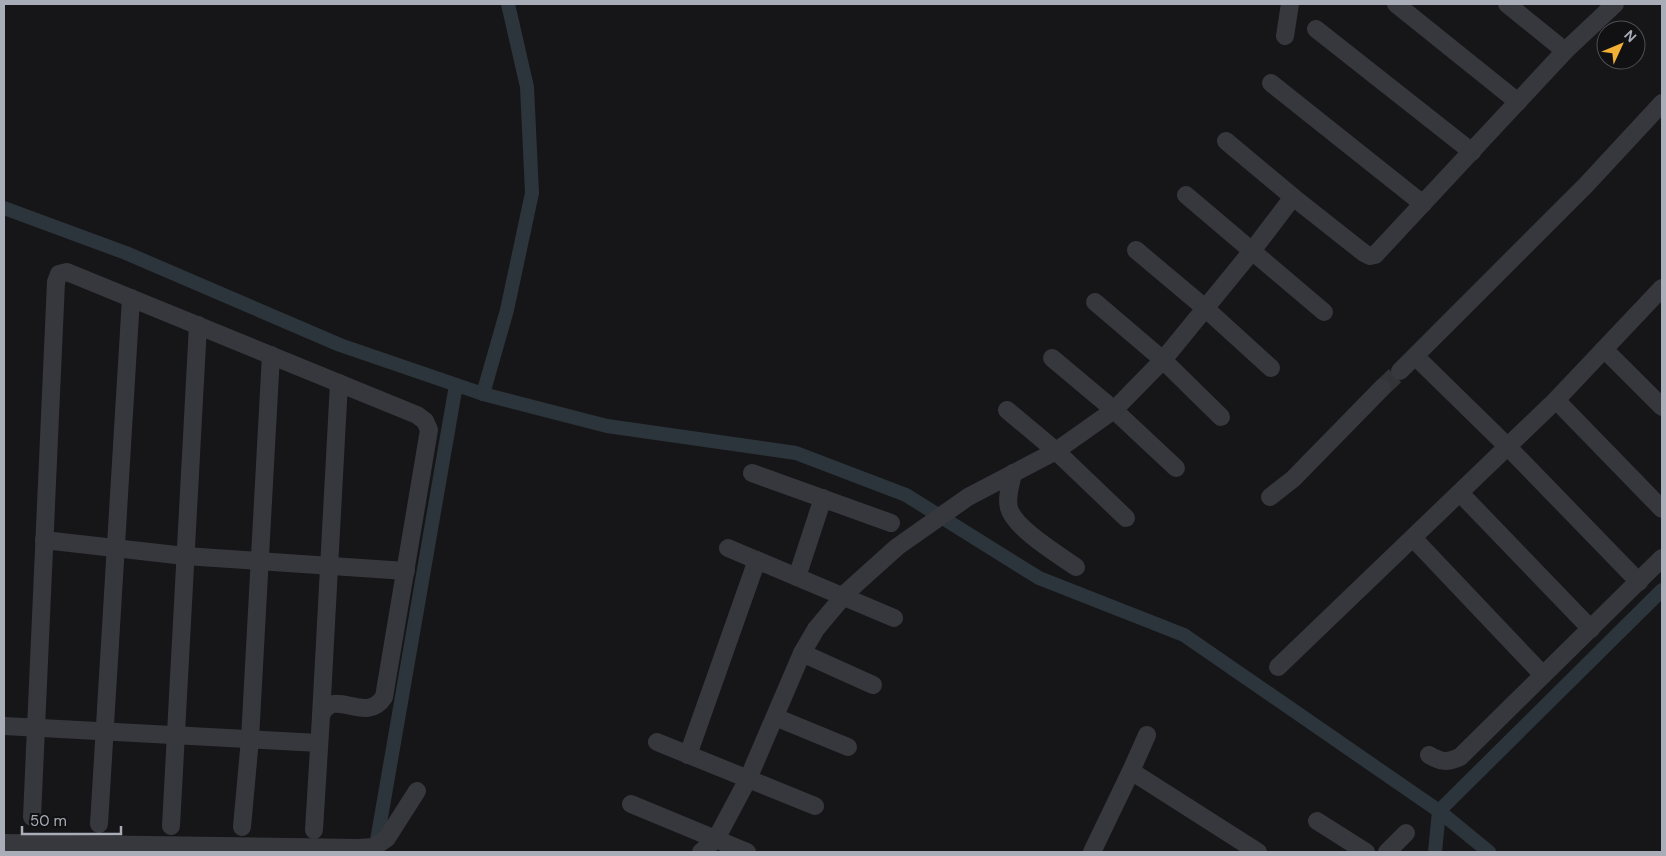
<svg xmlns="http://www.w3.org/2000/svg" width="1666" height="856" font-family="'DM Sans',sans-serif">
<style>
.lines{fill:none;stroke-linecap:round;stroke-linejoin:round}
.canal{stroke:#2c353c;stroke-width:14}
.minor-tunnel{stroke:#333438;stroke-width:18;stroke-dasharray:18 9;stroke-linecap:butt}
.minor{stroke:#37383d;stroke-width:18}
</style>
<rect width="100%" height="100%" fill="#161618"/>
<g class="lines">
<g class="canal">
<path d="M 4,208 L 126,253 L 340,345 L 483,394 L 607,426 L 796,453 L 906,495 L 1039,578 L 1184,635 L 1439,811 L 1489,852"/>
<path d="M 483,394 L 507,310 L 532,193 L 527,87 L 508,4"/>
<path d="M 375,852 L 456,385"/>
<path d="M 1435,852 L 1439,811 L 1662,590"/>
</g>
<path class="minor-tunnel" d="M 1382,388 L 1400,371"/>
<g class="minor">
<path d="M 1396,4 L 1518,102"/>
<path d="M 1507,4 L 1565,51"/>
<path d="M 1316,29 L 1472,152"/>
<path d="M 1285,36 L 1290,4"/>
<path d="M 1271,83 L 1423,204"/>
<path d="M 1226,141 L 1293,197"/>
<path d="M 1186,195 L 1324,312"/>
<path d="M 1136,250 L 1205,308 L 1271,368"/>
<path d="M 1095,302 L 1163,360 L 1221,417"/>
<path d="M 1604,349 L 1662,407"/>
<path d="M 1416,357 L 1508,447 L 1639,582"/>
<path d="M 1052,358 L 1114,410 L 1176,468"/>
<path d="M 1400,371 L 1586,185 L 1662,103"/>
<path d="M 1556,400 L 1662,509"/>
<path d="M 1007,410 L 1056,451 L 1126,518"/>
<path d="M 752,473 L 891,523"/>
<path d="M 1013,473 C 1011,484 1006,497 1009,508 C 1014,528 1059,555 1076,567"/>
<path d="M 1460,493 L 1591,629"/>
<path d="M 1270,497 L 1293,479 L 1382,388"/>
<path d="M 1413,538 L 1543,675"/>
<path d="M 44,540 L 185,556 L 406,571"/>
<path d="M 728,548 L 894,618"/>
<path d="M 797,577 L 823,498"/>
<path d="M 802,653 L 873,685"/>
<path d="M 1278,667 L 1556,400 L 1662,288"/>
<path d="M 321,716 L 339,383"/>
<path d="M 775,717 L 848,747"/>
<path d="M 4,726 L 319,743"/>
<path d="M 657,742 L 815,806"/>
<path d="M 688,755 L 757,560"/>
<path d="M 1429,755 C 1441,762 1447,763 1460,757 L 1662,558"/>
<path d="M 1131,771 L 1147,735"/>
<path d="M 631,804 L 747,852"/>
<path d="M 32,817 L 56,282 L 59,274 L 67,272 L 417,415 L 425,421 L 429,430 L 384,697 C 365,726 333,685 321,716 L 314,830"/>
<path d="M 1317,821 L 1366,852"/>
<path d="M 99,824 L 131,298"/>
<path d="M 171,826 L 198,325"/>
<path d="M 242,827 L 250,739 L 271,355"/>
<path d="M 4,843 L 358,848 L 374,847 L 387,838 L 417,791"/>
<path d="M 701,852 L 716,839 L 748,779 L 802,653 L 816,629 L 847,592 L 897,547 L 968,497 L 1056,451 L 1114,410 L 1163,360 L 1252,251 L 1293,197 L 1364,253 L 1370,256 L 1375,255 L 1565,51 L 1615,4"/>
<path d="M 1092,852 L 1131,771 L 1258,852"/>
<path d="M 1387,852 L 1406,833"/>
</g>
</g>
<rect width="1666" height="856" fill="none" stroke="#a8adb8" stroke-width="10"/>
<g transform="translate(1621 45) rotate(46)"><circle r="24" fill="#111113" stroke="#4d4f55"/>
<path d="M0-4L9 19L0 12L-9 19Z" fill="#f2b134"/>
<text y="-8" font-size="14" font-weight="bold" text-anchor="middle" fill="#a8adb8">N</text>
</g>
<path d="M22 826v8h99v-8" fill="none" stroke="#a8adb8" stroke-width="2.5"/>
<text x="30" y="826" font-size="15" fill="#a8adb8" stroke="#111113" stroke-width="4" paint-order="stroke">50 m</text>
</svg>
